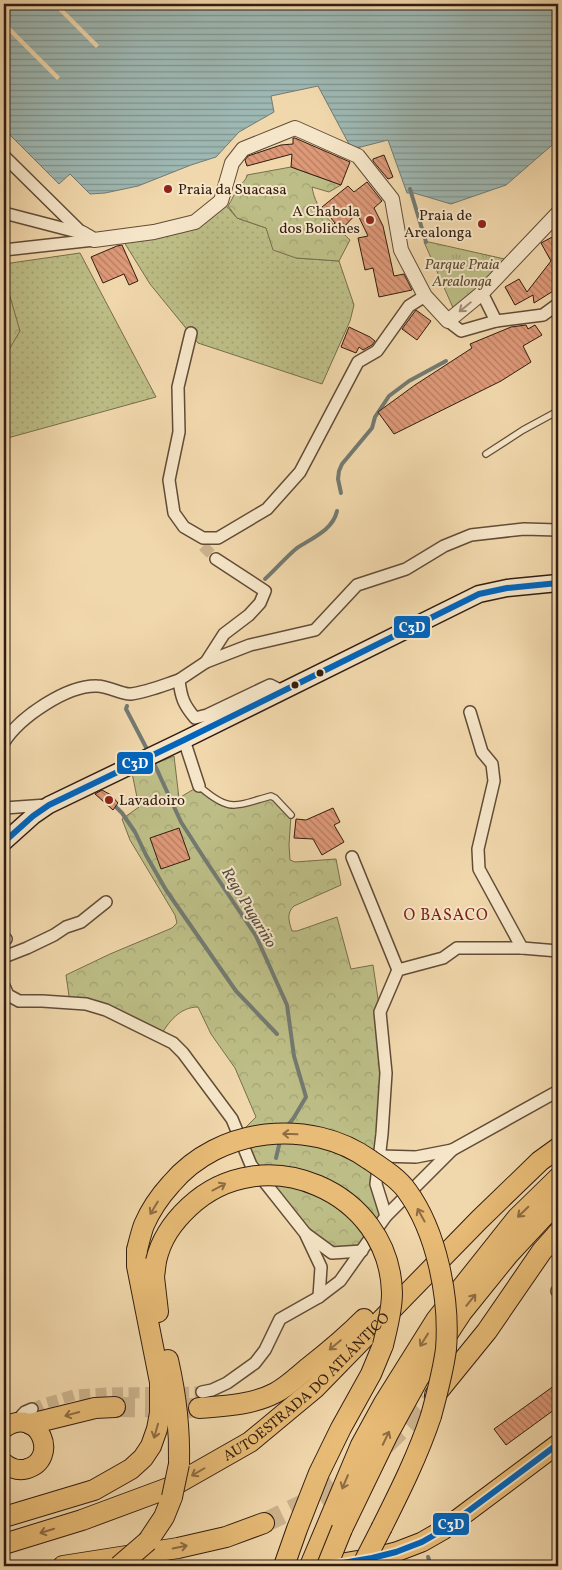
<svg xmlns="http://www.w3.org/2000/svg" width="562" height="1570" font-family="Vollkorn,serif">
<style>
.grass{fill:url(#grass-dots);stroke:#786e4c}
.forest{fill:url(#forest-crowns);stroke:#786e4c}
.park{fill:url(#park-tufts);stroke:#786e4c}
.water{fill:url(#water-rules);stroke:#737a72}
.pier{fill:#f1d8ac}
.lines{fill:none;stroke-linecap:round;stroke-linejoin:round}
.stream{stroke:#737a72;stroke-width:4}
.building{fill:url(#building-back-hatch);stroke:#331d10}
.minor-tunnel{stroke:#cbb38d;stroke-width:11;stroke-dasharray:11 5.5;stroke-linecap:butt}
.motorway-tunnel{stroke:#cbb38d;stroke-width:20;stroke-dasharray:20 10;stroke-linecap:butt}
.service-casing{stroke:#624c37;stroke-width:8}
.minor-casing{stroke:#624c37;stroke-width:14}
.tertiary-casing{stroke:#624c37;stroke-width:16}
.secondary-casing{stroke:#331d10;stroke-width:19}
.trunk-casing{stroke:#331d10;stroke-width:21}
.motorway-casing{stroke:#331d10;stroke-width:22}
.service{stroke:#f6e6c9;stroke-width:5.5}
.minor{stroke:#f6e6c9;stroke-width:11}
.tertiary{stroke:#f6e6c9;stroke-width:14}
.secondary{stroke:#f6e6c9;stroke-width:16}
.trunk{stroke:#e8bc76;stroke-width:19}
.motorway{stroke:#e8bc76;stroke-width:20}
.motorway-bridge-casing{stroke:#331d10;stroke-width:22;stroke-linecap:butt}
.motorway-bridge{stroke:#e8bc76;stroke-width:20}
.bus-1-casing{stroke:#f6e6c9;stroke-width:10}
.bus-1{stroke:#0065bd;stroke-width:6}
.oneway{stroke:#9e8c76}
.oneway2{stroke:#8e6c43}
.poi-dot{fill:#8f2418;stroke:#f6e6c9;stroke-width:2}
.bus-dot{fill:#331d10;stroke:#f6e6c9;stroke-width:2}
.labels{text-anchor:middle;stroke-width:4;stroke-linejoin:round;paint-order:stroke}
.poi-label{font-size:15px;fill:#331d10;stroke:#f6e6c9;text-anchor:start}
.park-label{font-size:15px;font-style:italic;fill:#5c4d34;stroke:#f6e6c9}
.street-label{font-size:15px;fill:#331d10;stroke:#f6e6c9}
.water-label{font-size:16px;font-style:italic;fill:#534c41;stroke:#f6e6c9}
.neighbourhood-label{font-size:16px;letter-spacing:1px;fill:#7a1f14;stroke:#f6e6c9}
.line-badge{stroke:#f6e6c9;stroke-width:2}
.badge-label{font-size:14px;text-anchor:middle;font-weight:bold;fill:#fff}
</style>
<defs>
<pattern id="grass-dots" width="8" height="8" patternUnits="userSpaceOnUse" patternTransform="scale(1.25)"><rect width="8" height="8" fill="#bdbe87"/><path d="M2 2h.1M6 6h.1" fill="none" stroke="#a3a374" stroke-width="1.8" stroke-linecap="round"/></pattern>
<pattern id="forest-crowns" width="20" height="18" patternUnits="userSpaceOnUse" patternTransform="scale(1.25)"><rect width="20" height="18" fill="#bdbe87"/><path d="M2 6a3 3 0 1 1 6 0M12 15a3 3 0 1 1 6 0" fill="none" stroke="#a3a374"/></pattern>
<pattern id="park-tufts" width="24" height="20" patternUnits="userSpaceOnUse" patternTransform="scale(1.25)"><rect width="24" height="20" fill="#bdbe87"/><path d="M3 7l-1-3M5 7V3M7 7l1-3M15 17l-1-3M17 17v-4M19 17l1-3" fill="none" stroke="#a3a374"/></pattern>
<pattern id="water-rules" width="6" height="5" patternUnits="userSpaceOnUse" patternTransform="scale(1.25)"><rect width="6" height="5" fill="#9eb8b3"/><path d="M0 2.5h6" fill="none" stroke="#819590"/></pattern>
<pattern id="building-back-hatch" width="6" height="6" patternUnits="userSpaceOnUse" patternTransform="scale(1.25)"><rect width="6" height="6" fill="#de9978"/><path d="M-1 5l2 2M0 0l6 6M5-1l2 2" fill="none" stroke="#b57c61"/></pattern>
</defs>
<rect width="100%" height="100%" fill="#f1d8ac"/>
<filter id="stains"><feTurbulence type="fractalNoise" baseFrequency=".004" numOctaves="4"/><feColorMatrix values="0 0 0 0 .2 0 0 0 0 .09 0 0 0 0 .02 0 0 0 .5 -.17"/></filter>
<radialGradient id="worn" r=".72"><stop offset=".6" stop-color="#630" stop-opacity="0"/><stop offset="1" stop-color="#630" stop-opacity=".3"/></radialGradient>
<g class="grass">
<path d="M 224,203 L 237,218 L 266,228 L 296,258 L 339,261 L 354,305 L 350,321 L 322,384 L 198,343 L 150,284 L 124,242 L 156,237 Z"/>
<path d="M 80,253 L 156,397 L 4,439 L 4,264 Z"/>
</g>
<g class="forest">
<path d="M 291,167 L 341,185 L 329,192 L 312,187 C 316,212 333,223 350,240 L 339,261 L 296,258 L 273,250 L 266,228 L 237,218 L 228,206 C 232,200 234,194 238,188 C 242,182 246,181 247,175 Z"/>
<path d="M 4,276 L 20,331 L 4,358 Z"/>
<path d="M 174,756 L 179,798 L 199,786 L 229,806 L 271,796 L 291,815 L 289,845 L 290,860 L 295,862 L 336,859 L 341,885 L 294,906 C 286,913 289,922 292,931 L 297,931 L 337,917 L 351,969 L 373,965 L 380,1012 L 386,1073 L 376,1184 L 386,1216 L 362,1251 L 332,1253 L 304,1232 L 251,1165 L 239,1134 L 256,1117 L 235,1068 L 211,1034 L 198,1007 C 180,1007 168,1022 160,1037 L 107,1010 L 70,1003 L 66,975 L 110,954 L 172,928 L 177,923 L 175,915 L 130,840 L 122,819 L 139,807 L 132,773 Z"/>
</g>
<path class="park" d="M 424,242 L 429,242 L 509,260 L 454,310 Z"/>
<path class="water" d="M 4,4 L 558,4 L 558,140 L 506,185 L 451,204 L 414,193 L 407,193 L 388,140 L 357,148 L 350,146 L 318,86 L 271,96 L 274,112 L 239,132 L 216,157 L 191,165 L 138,186 L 105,193 L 90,194 L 70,174 L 59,184 L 4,129 Z"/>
<g class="pier">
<path d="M 52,4 L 58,4 L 99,45 L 96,48 Z"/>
<path d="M 4,21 L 60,77 L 57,80 L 4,27 Z"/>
</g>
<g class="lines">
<g class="stream">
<path d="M 410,189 L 426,242"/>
<path d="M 341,493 L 338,479 L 339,471 L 342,464 L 372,428 L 375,417 L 389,396 L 409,381 L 446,361"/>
<path d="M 265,579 C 276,569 286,557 297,548 C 312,538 333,530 337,511"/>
<path d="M 127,706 L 126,709 L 149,753"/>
<path d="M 152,759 L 181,822 L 204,858 L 256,936 L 287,1005 L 294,1056 L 306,1097 L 293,1119 L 287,1126"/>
<path d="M 115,806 L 122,813 L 135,832 L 146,855 L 166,890 L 236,991 L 277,1034"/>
<path d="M 276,1158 L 280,1141"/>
<path d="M 428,1557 L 431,1566"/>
</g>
</g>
<g class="building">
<path d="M 293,138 L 295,138 L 350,162 L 341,185 L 291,167 L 292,154 L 247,166 L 245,160 L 248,156 L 281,145 L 293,144 Z"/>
<path d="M 384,155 L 393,177 L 388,179 L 373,161 L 373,159 Z"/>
<path d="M 367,182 L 382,201 L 374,208 L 383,226 L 394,276 L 404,274 L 412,290 L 379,297 L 373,268 L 365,270 L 358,238 L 368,236 L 357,213 L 341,230 L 334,224 L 335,223 L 322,207 L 348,186 L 354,192 Z"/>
<path d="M 558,234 L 558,288 L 534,303 L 533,295 L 515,305 L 505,287 L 519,279 L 527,292 L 551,261 L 541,243 Z"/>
<path d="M 122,245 L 138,281 L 129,285 L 124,274 L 103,283 L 91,257 L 117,246 Z"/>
<path d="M 416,310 L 431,321 L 417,340 L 402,329 Z"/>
<path d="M 526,325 L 528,329 L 535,325 L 542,335 L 523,346 L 531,362 L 501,381 L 394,434 L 378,412 L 415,385 L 472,348 L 470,344 L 511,327 Z"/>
<path d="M 349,327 L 370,337 L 375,341 L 372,345 L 363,350 L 359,347 L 356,353 L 341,347 Z"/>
<path d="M 102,790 L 111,795 L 118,803 L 113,810 L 95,794 Z"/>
<path d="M 333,808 L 340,822 L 334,825 L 344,842 L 322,855 L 313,839 L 294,838 L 296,819 L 306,820 Z"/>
<path d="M 179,828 L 190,859 L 161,869 L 150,838 Z"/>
<path d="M 558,1383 L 558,1407 L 506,1445 L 494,1429 Z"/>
</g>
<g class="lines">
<g class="minor-tunnel">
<path d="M 203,546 L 216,559"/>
<path d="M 32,1409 L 43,1404 L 74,1395 L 107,1393 L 202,1392"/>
</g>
<g class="motorway-tunnel">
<path d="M 115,1407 L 199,1408"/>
<path d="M 385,1445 L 429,1402"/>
<path d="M 264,1523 L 318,1497 L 354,1473"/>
</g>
<defs>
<g id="service">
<path d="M 486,454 L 523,430 L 558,411"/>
<path d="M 199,786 C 230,813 234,806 271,796 L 275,798 L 291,815"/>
</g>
<g id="minor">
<path d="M 4,156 L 82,233"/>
<path d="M 4,213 L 81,233"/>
<path d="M 4,250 L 94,240"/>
<path d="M 482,293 L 496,321"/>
<path d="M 448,321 L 461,331 L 496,321 L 543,315 L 558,304"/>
<path d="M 191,333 L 178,387 L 179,432 L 169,480 L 174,513 L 184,527 L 203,538 L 218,538 L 267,509 L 300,472 L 358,362 L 377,351 L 409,306 L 425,296"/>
<path d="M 216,559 L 265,591 L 260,603 L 249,615 L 224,634 L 206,662 L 179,680 C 181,698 184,705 195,718 L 207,715 L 270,685 L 282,691"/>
<path d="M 206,662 L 250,645 L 315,630 L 357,585 L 406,569 L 444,546 L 471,535 L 524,529 L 558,530"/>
<path d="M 470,712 L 482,752 L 492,764 L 494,781 L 478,849 L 479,869 L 522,948"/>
<path d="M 184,740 L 199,786"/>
<path d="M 4,742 C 20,717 67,685 97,686 C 108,686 123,695 131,694 C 147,692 164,685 179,680"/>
<path d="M 4,808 L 47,805"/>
<path d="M 352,857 L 398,970"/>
<path d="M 4,938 L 6,939 L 4,941"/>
<path d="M 4,957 L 27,948 L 54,935 L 66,927 L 81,922 L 106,902"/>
<path d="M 4,986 L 8,995 L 19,1001 L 42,1001 L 86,1004 L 106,1010 L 173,1043 L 183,1053 L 232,1119 L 251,1165 L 305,1233 L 321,1267 L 319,1297"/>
<path d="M 380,1156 L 416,1157 L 452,1150"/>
<path d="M 386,1216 L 376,1184 L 382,1134 L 386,1073 L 380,1012 L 398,970 L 443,958 L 457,948 L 522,948 L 558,951"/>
<path d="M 306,1234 L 332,1253 L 362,1251"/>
<path d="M 557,1291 L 558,1291"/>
<path d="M 202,1392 L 212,1390 L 227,1383 L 255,1363 L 265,1350 L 280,1319 L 319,1297 L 340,1281 L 386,1216 L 452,1150 L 558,1091"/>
<path d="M 16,1422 L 25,1412 L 32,1409"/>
</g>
<path id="tertiary" d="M 82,233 L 94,240 L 154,232 L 195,222 L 221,201 L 232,163 L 243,149 L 295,128 L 358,156 L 392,199 L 401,250 L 425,296 L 448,321 L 482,293 L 558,213"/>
<path id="secondary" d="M 4,842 L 33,816 L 49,805 L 184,740 L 479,594 L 507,588 L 558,583"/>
<g id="trunk">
<path d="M 4,1428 C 39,1404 61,1460 26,1469 C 17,1471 10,1468 4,1463"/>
<path d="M 325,1566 L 372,1558 L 396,1552 L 422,1542 L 443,1530 L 558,1444"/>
</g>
<g id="motorway">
<path d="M 156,1261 L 154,1277 L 158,1312"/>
<path d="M 168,1360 C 176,1395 180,1428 179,1464"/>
<path d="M 435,1395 L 487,1331 L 542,1251 L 558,1233"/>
<path d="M 199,1408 C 224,1406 252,1405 275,1393 C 287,1387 298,1376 309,1367 C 328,1352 347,1336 364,1319"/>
<path d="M 30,1424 L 95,1408 L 115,1407"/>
<path d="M 4,1517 L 94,1490 L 131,1469 L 143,1458 L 151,1446 L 157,1429 L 160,1413 L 160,1382 L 137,1266 L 137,1250"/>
<path d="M 382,1527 C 400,1491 418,1455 431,1416"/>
<path d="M 342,1529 L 388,1434 L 418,1379 L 462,1312 L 508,1255 L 558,1201"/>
<path d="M 148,1541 L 164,1517 L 172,1497"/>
<path id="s1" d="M 4,1544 L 82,1520 L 171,1487 L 250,1442 L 315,1388 L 479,1220 L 540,1161 L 558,1148"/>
<path d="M 63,1566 L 178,1548 L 226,1537 L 264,1523"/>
<path d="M 284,1566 L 297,1529 L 319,1473 L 341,1428 L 371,1374 L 383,1345"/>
<path d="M 310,1566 L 361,1445 L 384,1403 L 436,1320 L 517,1218 L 558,1178"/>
</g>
</defs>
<use href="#service" class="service-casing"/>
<use href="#minor" class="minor-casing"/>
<use href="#tertiary" class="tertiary-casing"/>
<use href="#secondary" class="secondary-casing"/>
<use href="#trunk" class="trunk-casing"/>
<use href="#motorway" class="motorway-casing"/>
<use href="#service" class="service"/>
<use href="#minor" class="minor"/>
<use href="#tertiary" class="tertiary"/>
<use href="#secondary" class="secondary"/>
<use href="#trunk" class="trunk"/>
<use href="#motorway" class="motorway"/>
<defs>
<g id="motorway-bridge">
<path d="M 137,1250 C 139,1242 141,1233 144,1225 C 150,1211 161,1195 171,1184 C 219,1127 310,1117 370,1160 C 382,1168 399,1179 407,1191 C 437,1232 450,1299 446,1349 C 443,1372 437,1394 431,1416"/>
<path d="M 156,1261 C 161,1239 172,1223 189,1207 C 263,1137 390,1191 392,1293 C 392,1311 387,1328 383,1345"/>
<path d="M 172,1497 L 179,1464"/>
<path d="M 119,1566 L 148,1541"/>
<path d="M 327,1566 L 342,1529"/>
<path d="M 362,1566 L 382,1527"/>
</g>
</defs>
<use href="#motorway-bridge" class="motorway-bridge-casing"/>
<use href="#motorway-bridge" class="motorway-bridge"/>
<defs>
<g id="bus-1">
<path d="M 4,842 L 33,816 L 49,805 L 184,740 L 479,594 L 507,588 L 558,583"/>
<path d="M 325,1566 L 372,1558 L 396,1552 L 422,1542 L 443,1530 L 558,1444"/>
</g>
</defs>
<use href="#bus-1" class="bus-1-casing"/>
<use href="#bus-1" class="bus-1"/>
</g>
<defs><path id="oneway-shaft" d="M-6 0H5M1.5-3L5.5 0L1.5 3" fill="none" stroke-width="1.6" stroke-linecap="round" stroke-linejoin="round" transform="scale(1.25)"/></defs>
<use class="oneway" href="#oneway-shaft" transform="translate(465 307) rotate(141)"/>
<g class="oneway2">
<use href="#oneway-shaft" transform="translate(290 1134) rotate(-178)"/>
<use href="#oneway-shaft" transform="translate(219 1187) rotate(-28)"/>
<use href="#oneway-shaft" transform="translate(154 1208) rotate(121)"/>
<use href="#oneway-shaft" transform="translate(523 1212) rotate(136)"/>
<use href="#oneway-shaft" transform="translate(421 1215) rotate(-119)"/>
<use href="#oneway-shaft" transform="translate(471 1300) rotate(-51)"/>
<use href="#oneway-shaft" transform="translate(424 1340) rotate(122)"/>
<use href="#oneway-shaft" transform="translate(335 1345) rotate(140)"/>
<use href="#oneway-shaft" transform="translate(72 1414) rotate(165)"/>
<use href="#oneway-shaft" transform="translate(156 1431) rotate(106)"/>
<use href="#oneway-shaft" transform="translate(386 1438) rotate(-64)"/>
<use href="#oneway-shaft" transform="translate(198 1472) rotate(150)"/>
<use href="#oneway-shaft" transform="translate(345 1482) rotate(113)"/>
<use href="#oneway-shaft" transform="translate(47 1531) rotate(163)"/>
<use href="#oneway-shaft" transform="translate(180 1547) rotate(-12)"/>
</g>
<g class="poi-dot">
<circle cx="168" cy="189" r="5"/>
<circle cx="370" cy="220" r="5"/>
<circle cx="482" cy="224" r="5"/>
<circle cx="109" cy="800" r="5"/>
</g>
<g class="bus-dot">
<circle cx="320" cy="673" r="4.5"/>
<circle cx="295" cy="685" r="4.5"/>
</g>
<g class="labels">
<g class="poi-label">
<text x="178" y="194">Praia da Suacasa</text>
<text x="360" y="216" text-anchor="end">A Chabola<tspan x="360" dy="17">dos Boliches</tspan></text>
<text x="472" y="220" text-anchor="end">Praia de<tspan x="472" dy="17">Arealonga</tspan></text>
<text x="119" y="805">Lavadoiro</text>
</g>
<g class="park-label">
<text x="462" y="269">Parque Praia<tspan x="462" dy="17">Arealonga</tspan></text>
</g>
<g class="street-label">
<text dy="5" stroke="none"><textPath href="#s1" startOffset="346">AUTOESTRADA DO ATLÁNTICO</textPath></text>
</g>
<g class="water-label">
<text transform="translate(250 907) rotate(59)" y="6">Rego Pugariño</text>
</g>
<g class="neighbourhood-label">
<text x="446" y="920">O BASACO</text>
</g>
</g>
<g class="line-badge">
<rect x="393" y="615" width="38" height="24" rx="5" fill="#0065bd"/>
<rect x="116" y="751" width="38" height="24" rx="5" fill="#0065bd"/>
<rect x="432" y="1512" width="38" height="24" rx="5" fill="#0065bd"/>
</g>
<g class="badge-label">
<text x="412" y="632">C3D</text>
<text x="135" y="768">C3D</text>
<text x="451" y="1529">C3D</text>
</g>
<rect width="562" height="1570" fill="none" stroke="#f1d8ac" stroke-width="20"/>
<rect x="5" y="5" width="552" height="1560" fill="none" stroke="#331d10" stroke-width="2.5"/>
<rect x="10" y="10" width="542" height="1550" fill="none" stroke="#331d10"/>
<rect width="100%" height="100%" filter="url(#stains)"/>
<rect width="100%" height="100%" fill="url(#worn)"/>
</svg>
